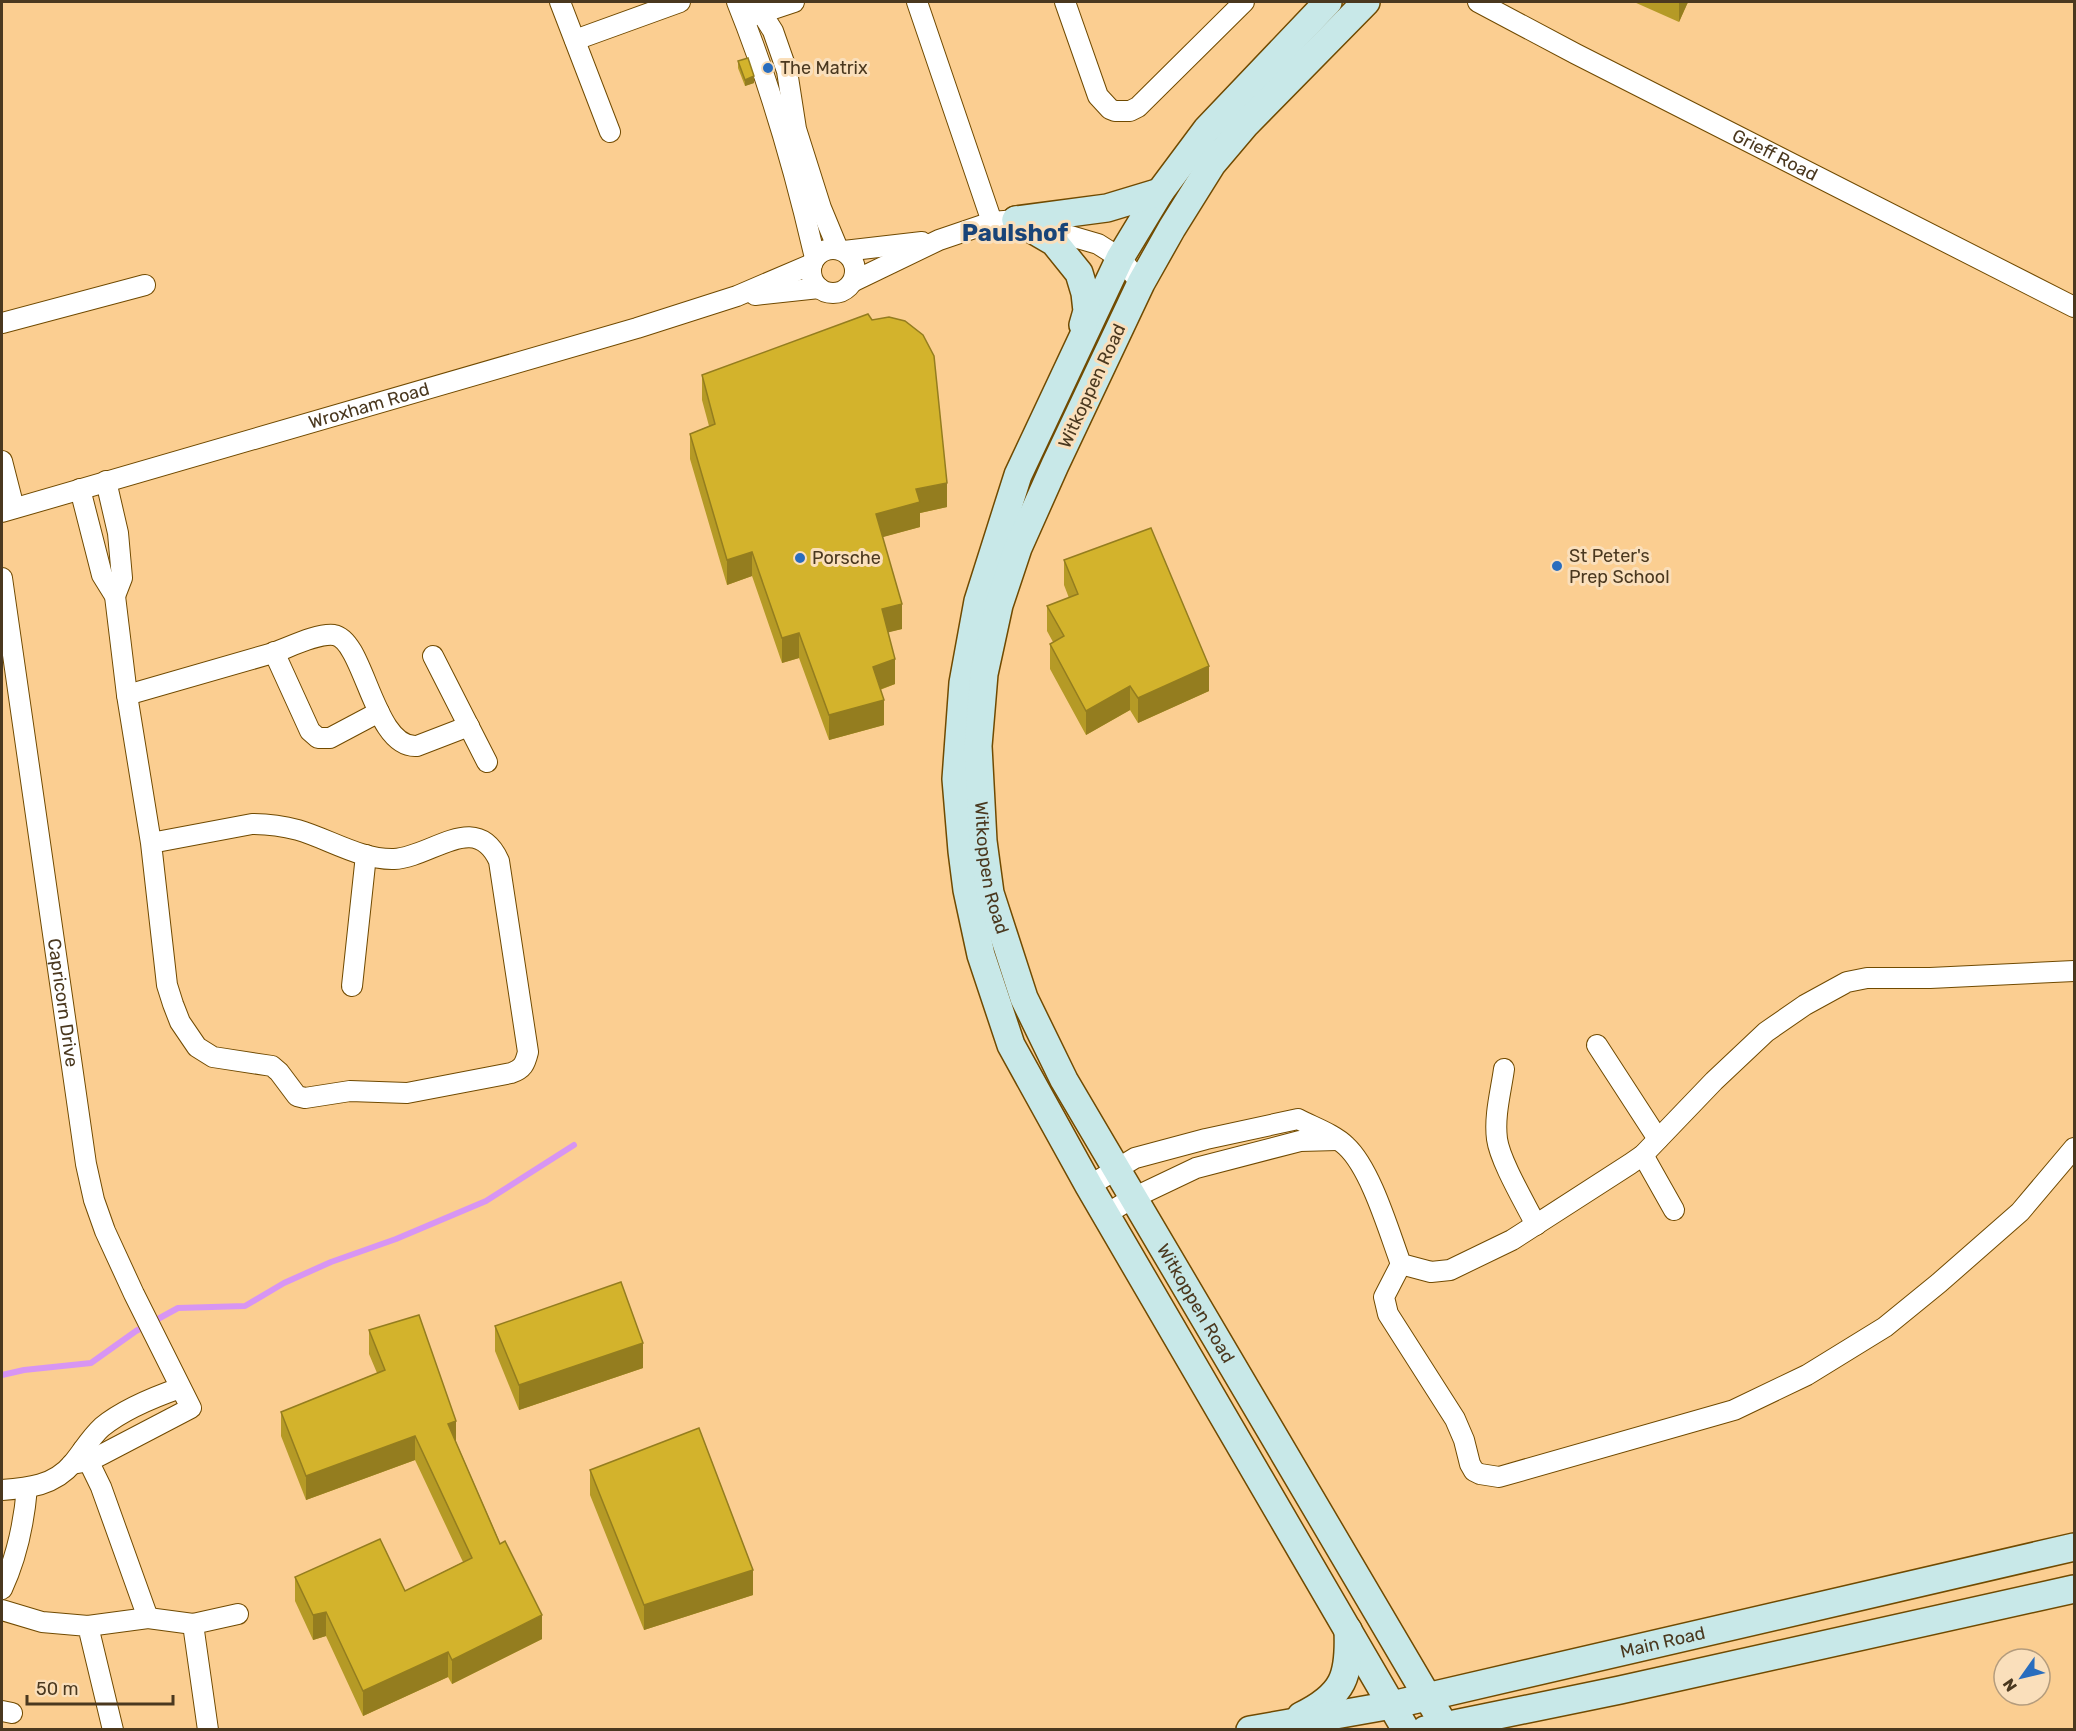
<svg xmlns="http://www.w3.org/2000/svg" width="2076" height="1731" font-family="Rubik,sans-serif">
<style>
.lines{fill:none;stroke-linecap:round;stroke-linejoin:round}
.stream{stroke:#d795f3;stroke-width:6}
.minor-casing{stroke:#704a00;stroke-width:22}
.secondary-casing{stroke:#704a00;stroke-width:30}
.minor{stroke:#fff;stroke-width:20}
.secondary{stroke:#c8e8e8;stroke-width:27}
.wall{fill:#b59a26}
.shaded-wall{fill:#947d1f}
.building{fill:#d3b32c;stroke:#947d1f;stroke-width:1.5}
.poi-dot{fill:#296dbe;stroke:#fadfbb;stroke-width:2}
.labels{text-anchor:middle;stroke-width:6;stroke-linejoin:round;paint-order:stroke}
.poi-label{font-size:18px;fill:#4a381f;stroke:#fadfbb;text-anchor:start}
.street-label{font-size:18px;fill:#4a381f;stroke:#fadfbb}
.district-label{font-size:24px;font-weight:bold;fill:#194478;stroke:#fadfbb}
</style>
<rect width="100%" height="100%" fill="#fbce91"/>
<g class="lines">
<path class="stream" d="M 2,1375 L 24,1370 L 91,1363 L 136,1331 L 178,1308 L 245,1306 L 284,1283 L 331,1262 L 396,1239 L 486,1201 L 574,1145"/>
<defs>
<g id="minor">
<path d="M 560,2 L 610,132"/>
<path d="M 737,2 C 770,84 795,171 815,258"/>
<path d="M 741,2 L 761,12 L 773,31 L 787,71 L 796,129 L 821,208 L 838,249"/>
<path d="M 917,2 L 992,222"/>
<path d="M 1065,2 L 1098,96 L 1110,109 L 1115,111 L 1130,111 L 1138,107 L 1244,2"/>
<path id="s1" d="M 1478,2 L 1576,54 L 2074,307"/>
<path d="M 752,16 L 794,2"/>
<path d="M 575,40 L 680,2"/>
<circle cx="833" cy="271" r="22"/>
<path d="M 844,251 L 922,242"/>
<path d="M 854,281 L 939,240 L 992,222 L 1016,220 L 1098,244 L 1120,258 L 1141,283"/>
<path d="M 755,295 L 819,288"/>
<path d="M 2,323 L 145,285"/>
<path d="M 2,461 L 14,508"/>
<path d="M 106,481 L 118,533 L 122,578 L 115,596"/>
<path d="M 80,489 L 102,575 L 115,596 L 127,695 L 151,843 L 167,985 L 173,1004 L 180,1022 L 197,1047 L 213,1057 L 272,1066 L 279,1072 L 297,1096 L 305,1098 L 350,1091 L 407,1093 L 511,1073 C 523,1069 525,1064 528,1052 L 499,861 C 476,810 432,857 394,859 C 361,860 329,839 298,830 C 283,826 268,824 252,824 L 151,843"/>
<path id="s2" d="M 2,512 L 637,328 L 737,296 L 812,264"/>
<path id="s3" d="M 2,578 L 86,1164 L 94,1200 L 105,1231 L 134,1294 L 191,1408 L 103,1454 L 89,1461 L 72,1464"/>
<path d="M 274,652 L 310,731 L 318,738 L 330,738 L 379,712"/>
<path d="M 433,656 L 487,762"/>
<path d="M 127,695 C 176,681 225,667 273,653 C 290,647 317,633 334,635 C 365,640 373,749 417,746 L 469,726"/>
<path d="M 352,986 L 366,855"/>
<path d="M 1597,1045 L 1658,1139"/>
<path d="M 1504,1069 C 1501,1091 1494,1116 1497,1139 C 1500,1161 1525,1203 1536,1225"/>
<path d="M 1643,1155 L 1674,1210"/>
<path d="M 1089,1186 L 1135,1158 L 1206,1139 L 1298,1119 C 1313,1127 1334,1134 1346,1146 C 1371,1169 1389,1232 1401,1264 L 1431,1272 L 1450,1270 L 1512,1240 L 1630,1164 L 1643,1155 L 1714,1081 L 1766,1032 L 1805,1005 L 1847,982 L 1867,978 L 1930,978 L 2074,971"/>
<path d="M 1106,1214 L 1133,1198 L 1196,1168 L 1300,1141 L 1337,1140"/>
<path d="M 1401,1264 L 1384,1297 L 1388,1314 L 1455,1419 L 1464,1440 L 1470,1464 L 1474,1471 L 1480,1474 L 1499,1477 L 1734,1410 L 1807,1375 L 1885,1327 L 1939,1283 L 2020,1212 L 2074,1148"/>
<path d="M 83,1450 L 101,1487 L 148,1618"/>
<path d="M 2,1490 C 28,1488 54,1486 73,1463 C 83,1451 90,1438 102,1427 C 124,1409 154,1397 180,1388"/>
<path d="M 2,1589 C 17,1557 24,1523 27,1488"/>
<path d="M 2,1610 L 42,1622 L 88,1626 L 113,1730"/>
<path d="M 88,1626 L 148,1618 L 193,1624"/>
<path d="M 2,1711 L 12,1713"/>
<path d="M 208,1730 L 193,1624 L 238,1614"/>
</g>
<g id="secondary">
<path d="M 1328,2 L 1207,129 L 1160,192 L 1120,258 L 1018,475 L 978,601 L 963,683 L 956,779 L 962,851 L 967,890 L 981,955 L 1011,1045 L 1089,1186 L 1406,1730"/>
<path id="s4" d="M 1366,2 L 1245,125 L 1212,164 L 1172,228 L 1141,283 L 1055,465 L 1018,548 L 999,605 L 984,674 L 978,746 L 983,841 L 990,893 L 1024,998 L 1064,1080 L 1117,1170 L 1447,1730"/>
<path d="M 1016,220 L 1054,242 L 1079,273 L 1085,293 L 1087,311 L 1083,325"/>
<path d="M 1016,220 L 1107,208 L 1160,192"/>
<path d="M 1301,1716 C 1344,1695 1350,1676 1348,1630"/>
<path id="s5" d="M 1250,1730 L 1392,1705 L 2074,1547"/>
<path d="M 1425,1730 L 1620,1690 L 2074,1589"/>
</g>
</defs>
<use href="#minor" class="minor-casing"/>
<use href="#secondary" class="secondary-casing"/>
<use href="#minor" class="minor"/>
<use href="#secondary" class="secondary"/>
</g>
<g class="wall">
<path d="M 1634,2 L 1688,2 L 1679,22 Z"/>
<path d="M 738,61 L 754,83 L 745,86 L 738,68 Z"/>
<path d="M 702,375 L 947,507 L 920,513 L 920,527 L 882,537 L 902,629 L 888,632 L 895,684 L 880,690 L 884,725 L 829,740 L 799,658 L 782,663 L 752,576 L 727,585 L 690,459 L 690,434 L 709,426 L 702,400 Z"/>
<path d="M 1064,560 L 1209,691 L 1138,723 L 1130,710 L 1086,735 L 1050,669 L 1050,644 L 1053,642 L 1047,631 L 1047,606 L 1069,598 L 1064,585 Z"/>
<path d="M 495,1326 L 643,1368 L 519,1410 L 495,1351 Z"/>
<path d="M 369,1330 L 456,1442 L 542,1639 L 452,1684 L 448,1677 L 363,1716 L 326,1636 L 313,1640 L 295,1601 L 295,1577 L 405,1591 L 463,1562 L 415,1460 L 306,1500 L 281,1436 L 281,1412 L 377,1373 L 369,1354 Z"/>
<path d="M 590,1470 L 753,1595 L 644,1630 L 590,1495 Z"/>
</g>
<g class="shaded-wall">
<path d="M 1680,2 L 1688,2 L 1679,22 L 1679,3 Z"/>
<path d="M 754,76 L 754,83 L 745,86 L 745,80 Z"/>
<path d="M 947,483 L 947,507 L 920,513 L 920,527 L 876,539 L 876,514 L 916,489 Z"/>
<path d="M 752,552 L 752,576 L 727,585 L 727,560 Z"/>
<path d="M 902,604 L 902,629 L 882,634 L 882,609 Z"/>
<path d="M 799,633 L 799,658 L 782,663 L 782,638 Z"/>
<path d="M 895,659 L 895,684 L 873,692 L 873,667 Z"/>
<path d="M 1209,666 L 1209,691 L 1138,723 L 1138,698 Z"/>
<path d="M 1130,686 L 1130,710 L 1086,735 L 1086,711 Z"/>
<path d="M 884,700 L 884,725 L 829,740 L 829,715 Z"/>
<path d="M 643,1343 L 643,1368 L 519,1410 L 519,1385 Z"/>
<path d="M 456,1421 L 456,1446 L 448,1424 Z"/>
<path d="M 415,1436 L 415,1460 L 306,1500 L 306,1476 Z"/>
<path d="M 753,1570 L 753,1595 L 644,1630 L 644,1605 Z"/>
<path d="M 326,1612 L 326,1636 L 313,1640 L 313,1615 Z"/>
<path d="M 542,1615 L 542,1639 L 452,1684 L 452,1660 Z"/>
<path d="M 448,1652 L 448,1677 L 363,1716 L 363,1691 Z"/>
</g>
<g class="building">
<path d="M 748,58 L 754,76 L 745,80 L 738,61 Z"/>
<path d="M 868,314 L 872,320 L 889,317 L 905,321 L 923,335 L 934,356 L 947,483 L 916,489 L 920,502 L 876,514 L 902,604 L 882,609 L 895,659 L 873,667 L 884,700 L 829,715 L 799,633 L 782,638 L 752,552 L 727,560 L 690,434 L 715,424 L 702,375 Z"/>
<path d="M 1151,528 L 1209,666 L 1138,698 L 1130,686 L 1086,711 L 1050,644 L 1064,636 L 1047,606 L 1078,594 L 1064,560 Z"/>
<path d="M 621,1282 L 643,1343 L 519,1385 L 495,1326 Z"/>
<path d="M 419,1315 L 456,1421 L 448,1424 L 500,1544 L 505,1541 L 542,1615 L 452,1660 L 448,1652 L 363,1691 L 326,1612 L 313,1615 L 295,1577 L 380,1539 L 405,1591 L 472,1558 L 415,1436 L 306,1476 L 281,1412 L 385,1370 L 369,1330 Z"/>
<path d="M 699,1428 L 753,1570 L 644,1605 L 590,1470 Z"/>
</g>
<g class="poi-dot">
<circle cx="768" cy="68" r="6"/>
<circle cx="800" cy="558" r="6"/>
<circle cx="1557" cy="566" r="6"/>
</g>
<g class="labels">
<g class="poi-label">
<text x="780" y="74">The Matrix</text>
<text x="1569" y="562">St Peter's<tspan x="1569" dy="21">Prep School</tspan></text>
<text x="812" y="564">Porsche</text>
</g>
<g class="street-label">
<text dy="6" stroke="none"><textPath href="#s1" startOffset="334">Grieff Road</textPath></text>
<text transform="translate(1092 386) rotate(-65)" y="6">Witkoppen Road</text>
<text dy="6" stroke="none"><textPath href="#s2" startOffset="382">Wroxham Road</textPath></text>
<text dy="6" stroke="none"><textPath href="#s4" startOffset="980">Witkoppen Road</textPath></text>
<text dy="6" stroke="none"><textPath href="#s3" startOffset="429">Capricorn Drive</textPath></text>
<text dy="6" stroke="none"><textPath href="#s4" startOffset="1466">Witkoppen Road</textPath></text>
<text dy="6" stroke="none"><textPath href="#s5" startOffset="422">Main Road</textPath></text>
</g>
<g class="district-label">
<text x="1015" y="241">Paulshof</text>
</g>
</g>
<rect width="2076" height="1731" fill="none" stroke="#4a381f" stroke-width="6"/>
<g transform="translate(2022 1677) rotate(236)"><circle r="28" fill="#fadfbb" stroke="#b49c7d" stroke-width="1.5"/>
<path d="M0-4.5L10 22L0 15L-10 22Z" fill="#296dbe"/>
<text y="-9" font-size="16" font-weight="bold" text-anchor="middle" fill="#4a381f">N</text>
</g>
<path d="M27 1695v9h146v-9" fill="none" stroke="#4a381f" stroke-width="3"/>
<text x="36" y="1695" font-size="18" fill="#4a381f" stroke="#fadfbb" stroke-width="4.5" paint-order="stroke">50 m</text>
</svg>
